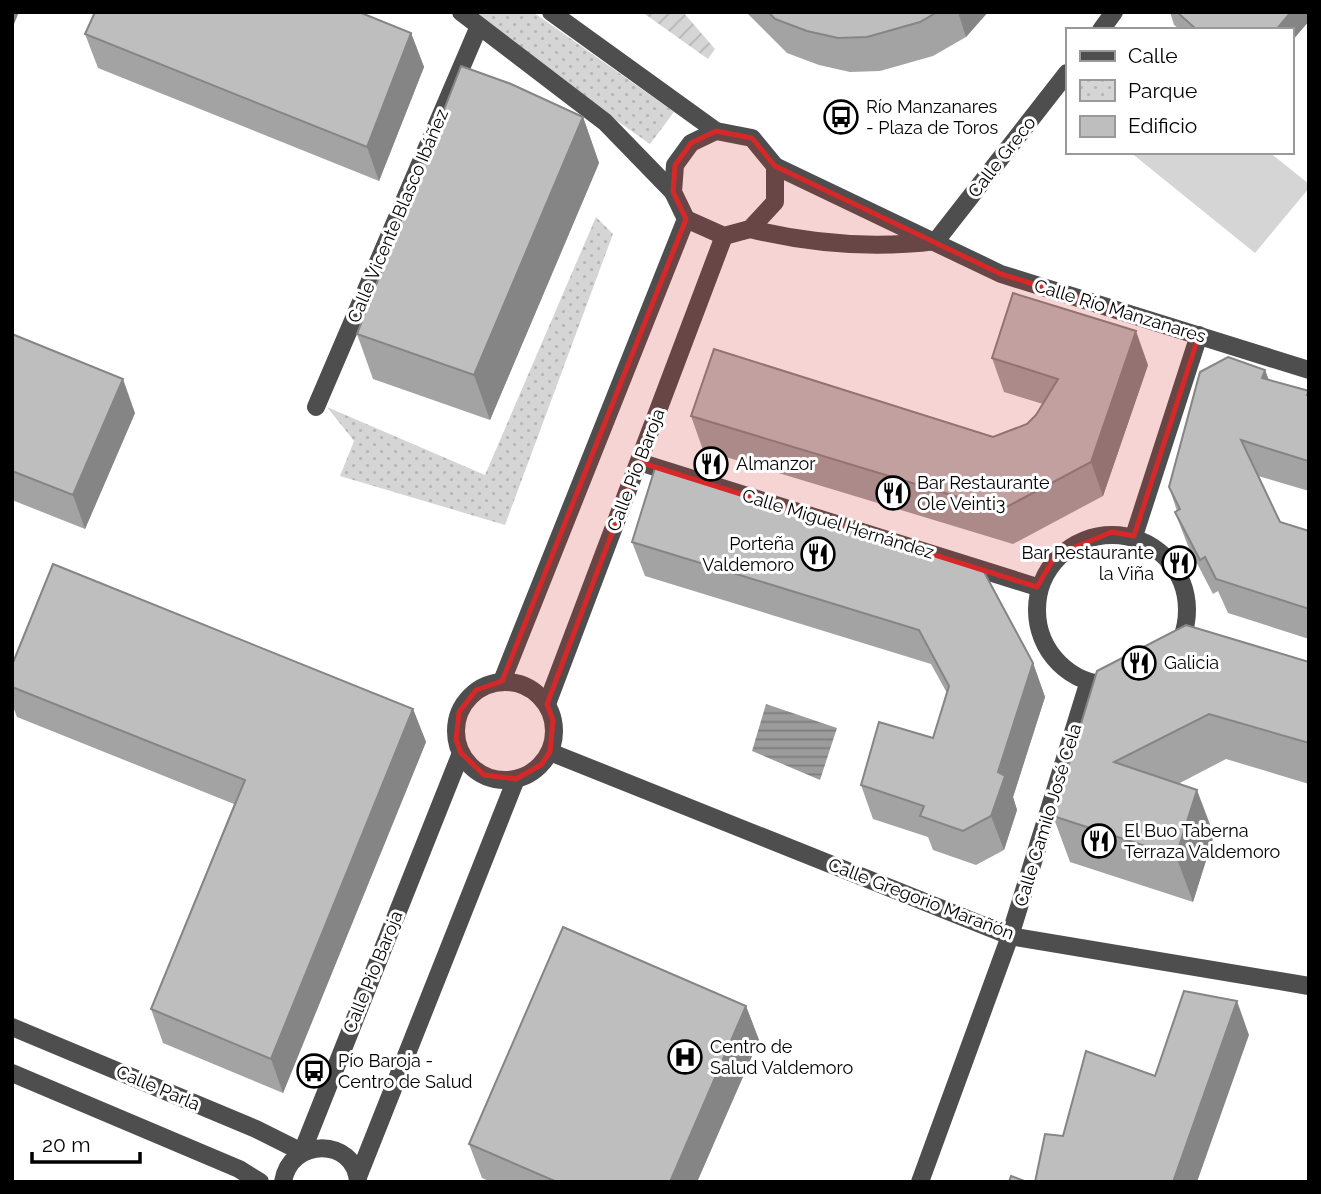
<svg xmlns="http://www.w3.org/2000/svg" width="1321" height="1194" font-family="Raleway,sans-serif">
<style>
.grass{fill:#d5d5d5}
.park{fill:url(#park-dots)}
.garden{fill:url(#garden-furrows)}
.water{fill:url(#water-rules)}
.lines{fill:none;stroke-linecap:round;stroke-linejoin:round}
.minor{stroke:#4e4e4e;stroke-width:18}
.wall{fill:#a3a3a3}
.shaded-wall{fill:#858585}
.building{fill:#bebebe;stroke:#858585;stroke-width:2}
.marked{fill:#d62828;fill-opacity:0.2;stroke:#d62828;stroke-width:5;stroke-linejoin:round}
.labels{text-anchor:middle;stroke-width:6;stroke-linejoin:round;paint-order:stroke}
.poi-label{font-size:18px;fill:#000;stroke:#fff;text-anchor:start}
.street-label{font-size:18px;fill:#000;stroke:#fff}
</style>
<defs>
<pattern id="park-dots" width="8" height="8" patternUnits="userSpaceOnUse" patternTransform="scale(1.75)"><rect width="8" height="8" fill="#d5d5d5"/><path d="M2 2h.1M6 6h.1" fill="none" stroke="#b5b5b5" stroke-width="1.8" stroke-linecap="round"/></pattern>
<pattern id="garden-furrows" width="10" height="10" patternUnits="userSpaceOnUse" patternTransform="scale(1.75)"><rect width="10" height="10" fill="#d5d5d5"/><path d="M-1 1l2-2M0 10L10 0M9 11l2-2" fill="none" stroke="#b5b5b5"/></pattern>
<pattern id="water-rules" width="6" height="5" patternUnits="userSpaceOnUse" patternTransform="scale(1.75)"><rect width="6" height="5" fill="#9c9c9c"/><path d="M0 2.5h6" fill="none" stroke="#7d7d7d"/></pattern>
</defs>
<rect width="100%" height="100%" fill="#fff"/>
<path class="grass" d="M 1130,152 L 1269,152 L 1309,184 L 1309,188 L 1255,253 Z"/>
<g class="park">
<path d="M 462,12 L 533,12 L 674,112 L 650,144 Z"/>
<path d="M 596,217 L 613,234 L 505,525 L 340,476 L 354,441 L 327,407 L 485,475 Z"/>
</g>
<path class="garden" d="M 642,12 L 683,12 L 715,49 L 708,59 Z"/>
<path class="water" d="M 766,704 L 837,728 L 820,780 L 752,751 Z"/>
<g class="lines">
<g class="minor">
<path d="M 461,12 L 605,122 L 673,192"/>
<path d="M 551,12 L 716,131"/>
<path d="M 1101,30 L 1114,12"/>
<path d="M 716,131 L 752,138 L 775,166 L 775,202 L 750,229 L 724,236 L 686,219 L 673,192 L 675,165 L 691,143 Z"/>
<path d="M 775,166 L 1001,274 L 1309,370"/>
<path d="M 750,229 C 812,244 873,249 936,241"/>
<path d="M 936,241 L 1067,73"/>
<path d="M 316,407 L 479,26"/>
<path d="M 639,462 L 1037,587"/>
<circle cx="1112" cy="610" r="75"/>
<path d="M 1134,536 L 1199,335"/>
<path d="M 502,681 L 686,219"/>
<circle cx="505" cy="731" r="49"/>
<path d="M 547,704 L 724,236"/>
<path d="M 550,752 L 1010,936 L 1309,986"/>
<path d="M 12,1027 L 256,1129 L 302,1152"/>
<path d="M 12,1073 L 239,1169 L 260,1182"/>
<path d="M 302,1152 L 461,753"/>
<path d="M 358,1177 L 516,779"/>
<path d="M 283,1182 C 290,1137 355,1137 358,1182"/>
<path d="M 920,1182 L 1010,936 L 1088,684"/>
</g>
</g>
<g class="wall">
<path d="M 746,12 L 988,12 L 966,37 L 933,56 L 880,71 L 850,72 L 819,65 L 787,53 Z"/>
<path d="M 1170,12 L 1309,12 L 1309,21 L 1291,42 L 1291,30 L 1181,30 L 1174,25 Z"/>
<path d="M 411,33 L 424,67 L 379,181 L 98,68 L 85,34 Z"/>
<path d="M 583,117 L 599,163 L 490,420 L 373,379 L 357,334 Z"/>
<path d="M 12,334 L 135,413 L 85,529 L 12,500 Z"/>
<path d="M 992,358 L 1148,365 L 1103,496 L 1013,544 L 703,450 L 691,416 L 993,437 L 1027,424 L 1036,415 L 1043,404 L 1004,392 Z"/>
<path d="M 1265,370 L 1269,380 L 1309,391 L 1309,491 L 1258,476 L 1280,522 L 1309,531 L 1309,639 L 1228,613 L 1218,591 L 1213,594 L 1188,546 L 1175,512 L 1177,511 L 1169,487 Z"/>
<path d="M 632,542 L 1033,663 L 1045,697 L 1013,797 L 1017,810 L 1004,850 L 976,865 L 933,850 L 928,837 L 873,819 L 861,785 L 933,738 L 947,693 L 931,664 L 645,576 Z"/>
<path d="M 1309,662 L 1309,784 L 1226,759 L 1178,784 L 1214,835 L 1193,902 L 1070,862 L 1053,816 L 1097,671 Z"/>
<path d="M 12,665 L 413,709 L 426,742 L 283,1093 L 163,1043 L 151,1009 L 234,804 L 17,717 L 12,704 Z"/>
<path d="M 746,1006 L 759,1040 L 697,1182 L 491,1182 L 482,1178 L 469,1144 Z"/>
</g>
<g class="shaded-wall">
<path d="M 12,12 L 19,12 L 12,29 Z"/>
<path d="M 958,12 L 988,12 L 966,37 Z"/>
<path d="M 1291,12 L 1309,12 L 1309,21 L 1291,42 L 1291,30 L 1276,30 Z"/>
<path d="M 411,33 L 424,67 L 379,181 L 367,147 Z"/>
<path d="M 583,117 L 599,163 L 490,420 L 474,375 Z"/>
<path d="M 1136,331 L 1148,365 L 1103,496 L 1091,462 Z"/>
<path d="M 1265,370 L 1277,404 L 1262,378 Z"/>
<path d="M 123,379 L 135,413 L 85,529 L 73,495 Z"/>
<path d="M 1033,663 L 1045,697 L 1013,797 L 1017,810 L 1004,850 L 991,816 L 998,772 Z"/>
<path d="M 413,709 L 426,742 L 283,1093 L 271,1059 Z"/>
<path d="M 1197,790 L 1214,835 L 1193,902 L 1176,856 Z"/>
<path d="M 1237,1001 L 1249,1035 L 1197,1182 L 1173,1182 Z"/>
<path d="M 746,1006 L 759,1040 L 697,1182 L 670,1182 Z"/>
</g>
<g class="building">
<path d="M 95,12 L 359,12 L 411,33 L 367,147 L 85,34 Z"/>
<path d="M 768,12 L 937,12 L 920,22 L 867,37 L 838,38 L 807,31 L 775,19 Z"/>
<path d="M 1177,12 L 1291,12 L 1276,30 L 1197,30 Z"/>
<path d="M 461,66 L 511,84 L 583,117 L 474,375 L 357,334 Z"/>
<path d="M 1013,293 L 1136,331 L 1091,462 L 1001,510 L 691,416 L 714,349 L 993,437 L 1027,424 L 1036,415 L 1058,379 L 992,358 Z"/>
<path d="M 12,334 L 123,379 L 73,495 L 12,471 Z"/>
<path d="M 1228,357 L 1265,370 L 1262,378 L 1309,391 L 1307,395 L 1309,395 L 1308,461 L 1241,440 L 1280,522 L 1309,531 L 1309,609 L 1216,579 L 1205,557 L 1200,560 L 1175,512 L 1180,509 L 1169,487 L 1200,372 Z"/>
<path d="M 655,468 L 983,570 L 1033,663 L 998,772 L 1005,776 L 991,816 L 963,831 L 920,816 L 924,806 L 861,785 L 879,722 L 933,738 L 949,686 L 919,630 L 632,542 Z"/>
<path d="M 53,564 L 413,709 L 271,1059 L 151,1009 L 245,780 L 12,687 L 12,665 Z"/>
<path d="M 1186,625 L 1309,662 L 1309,743 L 1209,714 L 1114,762 L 1197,790 L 1176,856 L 1053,816 L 1097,671 Z"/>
<path d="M 563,927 L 746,1006 L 670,1182 L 557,1182 L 469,1144 Z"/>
<path d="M 1184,991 L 1237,1001 L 1173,1182 L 1035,1182 L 1045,1134 L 1063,1136 L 1086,1051 L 1155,1076 Z"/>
<path d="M 1011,1176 L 1027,1182 L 1009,1182 Z"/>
</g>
<path class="marked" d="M 716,131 L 752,138 L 775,166 L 1001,274 L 1199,335 L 1134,536 L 1112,532 L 1056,555 L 1037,587 L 639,462 L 547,704 L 553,720 L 550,752 L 541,765 L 516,779 L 484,775 L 461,753 L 456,740 L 459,712 L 476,690 L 502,681 L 686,219 L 673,192 L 675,165 L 691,143 Z"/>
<defs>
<symbol id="bus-ring" viewBox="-11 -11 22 22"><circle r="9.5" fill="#fff" stroke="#000" stroke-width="1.5"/><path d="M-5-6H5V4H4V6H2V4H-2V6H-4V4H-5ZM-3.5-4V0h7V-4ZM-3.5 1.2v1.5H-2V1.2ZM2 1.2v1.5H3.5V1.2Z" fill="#000"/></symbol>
<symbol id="restaurant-ring" viewBox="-11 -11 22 22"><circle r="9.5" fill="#fff" stroke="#000" stroke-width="1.5"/><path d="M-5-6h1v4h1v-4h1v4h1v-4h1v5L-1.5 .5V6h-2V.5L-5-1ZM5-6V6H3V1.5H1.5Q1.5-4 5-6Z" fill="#000"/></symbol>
<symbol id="hospital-ring" viewBox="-11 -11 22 22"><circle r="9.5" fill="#fff" stroke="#000" stroke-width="1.5"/><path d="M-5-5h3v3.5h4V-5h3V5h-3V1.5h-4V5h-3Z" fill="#000"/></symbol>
</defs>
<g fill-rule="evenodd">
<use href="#bus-ring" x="822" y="98" width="38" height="38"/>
<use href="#restaurant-ring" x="692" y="445" width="38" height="38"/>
<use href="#restaurant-ring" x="874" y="474" width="38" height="38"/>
<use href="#restaurant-ring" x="799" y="535" width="38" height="38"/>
<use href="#restaurant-ring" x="1160" y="544" width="38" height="38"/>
<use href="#restaurant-ring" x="1120" y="644" width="38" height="38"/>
<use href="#restaurant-ring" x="1080" y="822" width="38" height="38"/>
<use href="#hospital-ring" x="666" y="1038" width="38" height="38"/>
<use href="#bus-ring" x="295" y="1052" width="38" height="38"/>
</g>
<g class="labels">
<g class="poi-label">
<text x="866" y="113">Río Manzanares<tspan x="866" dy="21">- Plaza de Toros</tspan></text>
<text x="736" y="470">Almanzor</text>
<text x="917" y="489">Bar Restaurante<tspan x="917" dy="21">Ole Veinti3</tspan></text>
<text x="794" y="550" text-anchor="end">Porteña<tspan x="794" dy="21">Valdemoro</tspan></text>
<text x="1154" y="559" text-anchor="end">Bar Restaurante<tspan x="1154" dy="21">la Viña</tspan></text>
<text x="1164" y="669">Galicia</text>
<text x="1124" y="837">El Buo Taberna<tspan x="1124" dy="21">Terraza Valdemoro</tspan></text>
<text x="710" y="1053">Centro de<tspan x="710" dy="21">Salud Valdemoro</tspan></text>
<text x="338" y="1067">Pío Baroja -<tspan x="338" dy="21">Centro de Salud</tspan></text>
</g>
<g class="street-label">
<text transform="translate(1002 157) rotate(-52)" y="6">Calle Greco</text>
<text transform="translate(398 216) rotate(-67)" y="6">Calle Vicente Blasco Ibáñez</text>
<text transform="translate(1120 311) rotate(17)" y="6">Calle Río Manzanares</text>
<text transform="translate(636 470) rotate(-69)" y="6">Calle Pío Baroja</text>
<text transform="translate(838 524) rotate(17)" y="6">Calle Miguel Hernández</text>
<text transform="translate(1048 815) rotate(-73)" y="6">Calle Camilo José Cela</text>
<text transform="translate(921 899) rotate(21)" y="6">Calle Gregorio Marañón</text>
<text transform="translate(373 972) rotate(-68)" y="6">Calle Pío Baroja</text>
<text transform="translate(158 1088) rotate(23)" y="6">Calle Parla</text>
</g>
</g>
<rect width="1321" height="1194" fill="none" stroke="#000000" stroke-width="28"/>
<rect x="1066" y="28" width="228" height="126" fill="#ffffff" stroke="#999999" stroke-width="2"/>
<rect x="1080" y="51" width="35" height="10" fill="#4e4e4e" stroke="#999999" stroke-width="2"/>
<text x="1128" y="63" font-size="21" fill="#000000">Calle</text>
<rect x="1080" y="80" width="35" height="21" fill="url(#park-dots)" stroke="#999999" stroke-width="2"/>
<text x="1128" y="98" font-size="21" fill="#000000">Parque</text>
<rect x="1080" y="116" width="35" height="21" fill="#bebebe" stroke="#999999" stroke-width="2"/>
<text x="1128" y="133" font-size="21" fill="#000000">Edificio</text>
<path d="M32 1152v10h108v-10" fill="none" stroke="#000000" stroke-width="3.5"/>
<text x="42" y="1152" font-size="21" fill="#000000" stroke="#ffffff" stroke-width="5" paint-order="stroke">20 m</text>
</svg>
